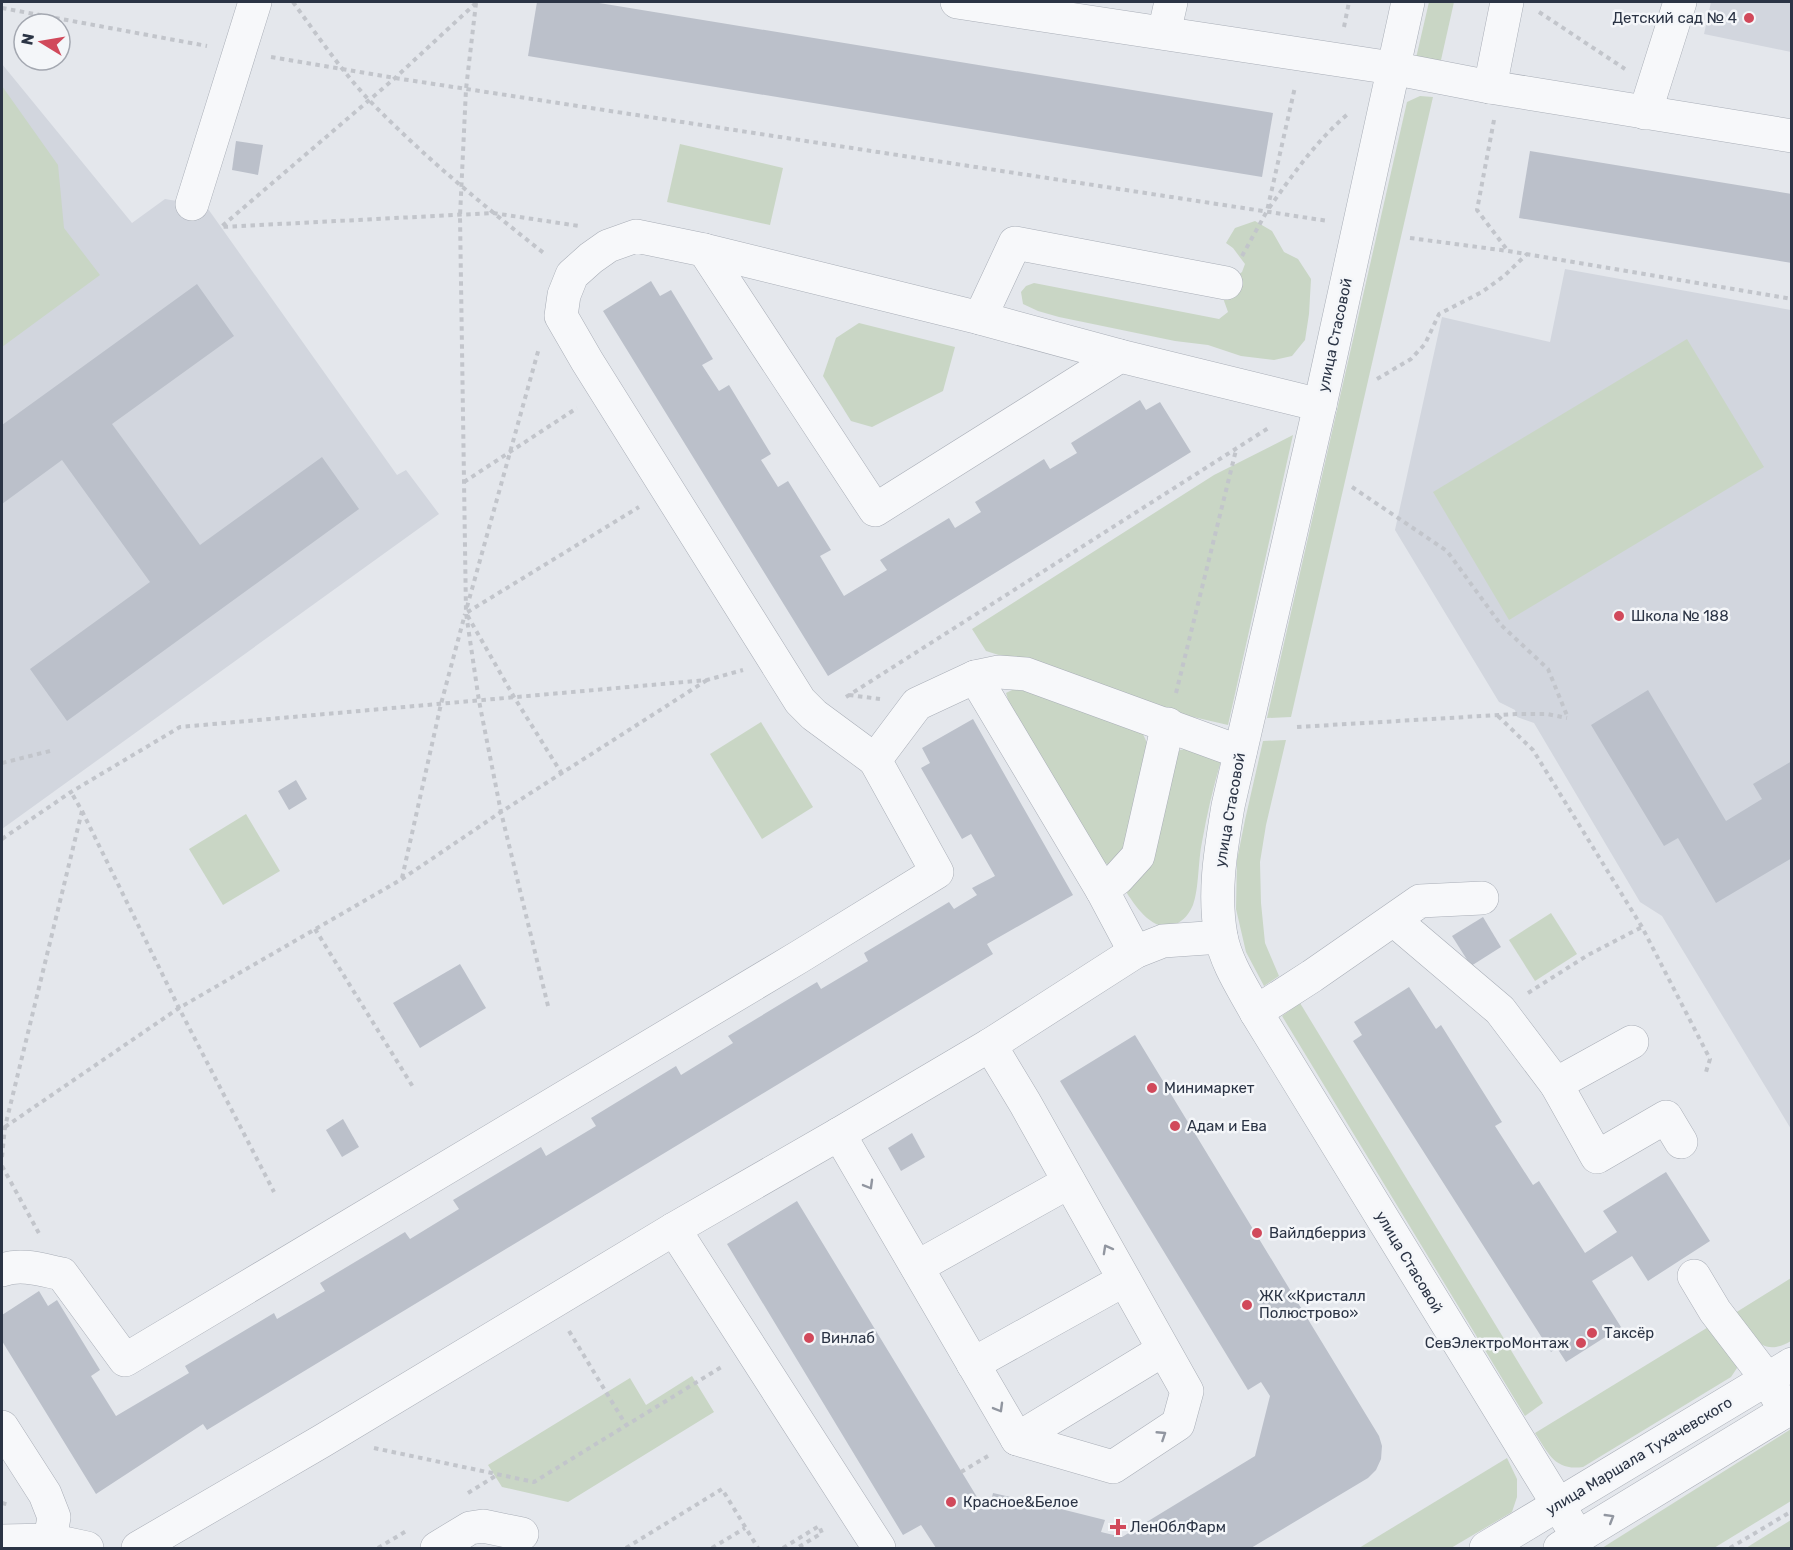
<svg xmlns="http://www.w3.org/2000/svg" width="1793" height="1550" font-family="Rubik,sans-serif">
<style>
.built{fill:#d2d6de}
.green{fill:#c9d6c5}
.building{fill:#bbc0ca}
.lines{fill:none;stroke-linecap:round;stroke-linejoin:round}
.minor-casing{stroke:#a9aeb7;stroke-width:34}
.path{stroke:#c2c5cb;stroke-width:4;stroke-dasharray:4.5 4.5;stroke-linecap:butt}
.minor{stroke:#f7f8fa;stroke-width:33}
.oneway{stroke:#9196a0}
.poi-dot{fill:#d1495b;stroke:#f4f6f9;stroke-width:2}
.labels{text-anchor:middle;stroke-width:5;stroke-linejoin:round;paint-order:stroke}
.poi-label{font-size:15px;fill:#2b3445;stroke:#f4f6f9;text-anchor:start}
.street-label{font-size:15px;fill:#2b3445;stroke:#f4f6f9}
</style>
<rect width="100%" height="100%" fill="#e4e7ec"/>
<g class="built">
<path d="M 1711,2 L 1791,2 L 1791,52 L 1704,34 Z"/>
<path d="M 2,64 L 132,223 L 165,199 L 206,206 L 397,475 L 406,470 L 439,514 L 2,829 Z"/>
<path d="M 1565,269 L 1791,310 L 1791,1129 L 1662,916 L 1640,902 L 1534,723 L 1517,717 L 1515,710 L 1499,702 L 1395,530 L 1442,317 L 1550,342 Z"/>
</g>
<g class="green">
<path d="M 1429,2 L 1454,2 L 1439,69 L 1416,58 Z"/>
<path d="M 2,86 L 58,165 L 64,228 L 100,275 L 2,347 Z"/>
<path d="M 1420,96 L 1433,97 L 1291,717 L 1267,718 L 1407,102 Z"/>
<path d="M 680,144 L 783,168 L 770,225 L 667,202 Z"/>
<path d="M 1255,221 L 1272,231 L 1284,252 L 1298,259 L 1311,279 L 1309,314 L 1305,340 L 1292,356 L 1274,360 L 1241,356 L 1208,345 L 1175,341 L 1059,317 L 1038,311 L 1023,304 L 1021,292 L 1026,286 L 1034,283 L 1219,319 L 1228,312 L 1223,298 L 1226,283 L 1242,272 L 1245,264 L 1233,248 L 1226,243 L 1235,228 Z"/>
<path d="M 859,323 L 955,347 L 943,391 L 872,427 L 851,421 L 823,376 L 836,338 Z"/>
<path d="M 1687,339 L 1764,467 L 1509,620 L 1433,492 Z"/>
<path d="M 1293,435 L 1228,725 L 1189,716 L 1159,705 L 986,651 L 972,629 L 1214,475 Z"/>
<path d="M 1020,686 L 1132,724 L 1143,734 L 1151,752 L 1128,853 L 1110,865 L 1097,860 L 1012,713 L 1006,693 Z"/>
<path d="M 761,722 L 813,807 L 762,839 L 710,754 Z"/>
<path d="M 1286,740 L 1266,825 L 1260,862 L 1261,903 L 1265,943 L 1279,976 L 1264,986 L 1246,952 L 1236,909 L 1237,860 L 1245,820 L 1263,741 Z"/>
<path d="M 1193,748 L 1221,761 C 1213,788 1207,814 1202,842 C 1198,861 1199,889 1193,905 C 1190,912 1185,919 1178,923 C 1154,937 1134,904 1123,887 L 1169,758 L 1180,750 Z"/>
<path d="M 246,814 L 280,871 L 223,905 L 189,849 Z"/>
<path d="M 1551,913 L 1577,954 L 1535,981 L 1509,940 Z"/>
<path d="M 1300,1003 L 1543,1403 L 1525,1416 L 1282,1016 Z"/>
<path d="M 1791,1278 L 1791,1341 C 1761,1359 1752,1335 1735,1313 Z"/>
<path d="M 1710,1326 L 1736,1358 L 1737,1368 L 1731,1377 L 1583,1467 C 1555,1471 1549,1454 1535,1433 Z"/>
<path d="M 692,1376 L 714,1412 L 568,1502 L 502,1487 L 488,1465 L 630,1378 L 646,1405 Z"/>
<path d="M 1791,1429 L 1791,1501 L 1714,1548 L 1602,1548 Z"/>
<path d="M 1507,1458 L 1517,1479 L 1517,1497 L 1512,1512 L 1451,1548 L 1359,1548 Z"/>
<path d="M 1791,1520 L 1791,1548 L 1746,1548 Z"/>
</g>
<g class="building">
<path d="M 537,2 L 593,2 L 1273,113 L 1262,177 L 528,56 Z"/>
<path d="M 236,141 L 263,145 L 258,175 L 232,170 Z"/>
<path d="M 1530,151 L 1792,194 L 1792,263 L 1519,218 Z"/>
<path d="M 651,281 L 660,296 L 671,290 L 713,359 L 702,365 L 719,391 L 729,385 L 771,454 L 761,460 L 778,487 L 788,481 L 831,550 L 820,556 L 844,596 L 887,570 L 880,560 L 949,518 L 955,528 L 981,512 L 975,502 L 1044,459 L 1050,469 L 1077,453 L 1071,443 L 1140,400 L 1146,410 L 1160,402 L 1191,452 L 828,676 L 603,311 Z"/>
<path d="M 197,284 L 234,336 L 112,424 L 200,545 L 322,457 L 359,509 L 67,721 L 30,669 L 150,582 L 62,460 L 2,504 L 2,425 Z"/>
<path d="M 1648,690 L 1726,821 L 1762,799 L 1753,784 L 1792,761 L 1792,858 L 1716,903 L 1678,838 L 1664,846 L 1591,725 Z"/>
<path d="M 973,719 L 1073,895 L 987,944 L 993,954 L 207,1430 L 203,1424 L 96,1494 L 2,1341 L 2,1315 L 39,1291 L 48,1306 L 57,1300 L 100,1370 L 91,1376 L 116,1416 L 189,1373 L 185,1366 L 274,1313 L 277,1319 L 325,1291 L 320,1283 L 405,1232 L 410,1239 L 459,1209 L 453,1200 L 498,1173 L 541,1147 L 546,1156 L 596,1126 L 591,1118 L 676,1066 L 681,1075 L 733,1043 L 728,1036 L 817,982 L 821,989 L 868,961 L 864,953 L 949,902 L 954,909 L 977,895 L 972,888 L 995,876 L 971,834 L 962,839 L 921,768 L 930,763 L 922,748 Z"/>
<path d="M 296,780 L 307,799 L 289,810 L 278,791 Z"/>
<path d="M 1483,917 L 1501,947 L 1471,966 L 1452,936 Z"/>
<path d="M 460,964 L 486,1008 L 420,1048 L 393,1003 Z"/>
<path d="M 1409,987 L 1436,1029 L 1441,1025 L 1502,1122 L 1495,1126 L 1533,1185 L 1539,1181 L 1585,1253 L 1617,1232 L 1603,1211 L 1666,1172 L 1710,1241 L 1648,1281 L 1632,1256 L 1592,1281 L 1621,1327 L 1566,1362 L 1557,1348 L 1551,1352 L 1353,1041 L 1362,1035 L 1354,1022 Z"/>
<path d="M 1135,1035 L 1379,1436 L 1382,1446 L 1381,1459 L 1376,1470 L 1368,1478 L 1251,1548 L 936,1548 L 921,1525 L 903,1535 L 727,1244 L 797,1201 L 980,1502 L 990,1505 L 993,1493 L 1049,1506 L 1105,1520 L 1101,1532 L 1122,1537 L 1255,1456 L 1270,1396 L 1261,1382 L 1248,1390 L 1060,1081 Z"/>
<path d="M 343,1119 L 359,1147 L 342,1157 L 326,1130 Z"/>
<path d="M 912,1133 L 925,1157 L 901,1171 L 888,1148 Z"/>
</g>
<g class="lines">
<defs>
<g id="minor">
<path d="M 957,2 L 1392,68 L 1490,87 L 1792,136"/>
<path d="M 1408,2 L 1320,405 L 1228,806 C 1221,849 1213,892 1221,936 C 1226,963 1243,988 1256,1012 L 1578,1537"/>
<path d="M 1164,33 L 1171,2"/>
<path d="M 1490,87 L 1507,2"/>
<path d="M 1645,113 L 1680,2"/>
<path d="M 192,204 L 255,2"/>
<path d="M 704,250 L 875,510 L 1120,356"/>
<path d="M 980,318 L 1015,243 L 1226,283"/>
<path d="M 975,677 L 1102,890 L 1135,952"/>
<path d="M 875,760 L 814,715 L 800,701 L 587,361 L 561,316 L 564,295 L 572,275 L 591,258 L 608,246 L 636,236 L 704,250 L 980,318 L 1120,356 L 1320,405"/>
<path d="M 1102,890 L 1118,878 L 1138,856 L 1168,724"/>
<path d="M 1394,920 L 1500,1010 L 1556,1084 L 1597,1157 L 1666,1117 L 1681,1142"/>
<path d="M 1256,1012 L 1312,976 L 1420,901 L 1482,898"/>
<path d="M 1556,1084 L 1632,1042"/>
<path d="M 839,1134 L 1017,1439 L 1113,1467 L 1178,1424 L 1187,1391 L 1025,1103 L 990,1045"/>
<path d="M 674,1229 L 879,1548"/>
<path d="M 917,1267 L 1069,1182"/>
<path d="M 2,1270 C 21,1263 42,1270 62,1274 L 125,1360 L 799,957 L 937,872 L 875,760 L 917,704 L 975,677 L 999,672 L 1026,674 L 1240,752"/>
<path d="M 1694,1276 L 1715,1311 L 1767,1379 L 1778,1398"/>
<path d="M 973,1364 L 1124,1280"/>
<path d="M 2,1427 L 45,1494 L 54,1517 L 50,1540"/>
<path d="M 1017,1439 L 1163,1350"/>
<path d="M 2,1541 L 50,1540 L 87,1548"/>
<path d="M 138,1548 L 322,1441 L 674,1229 L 839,1134 L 990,1045 L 1135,952 L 1163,941 L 1221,937"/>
<path d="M 437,1548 L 470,1528 L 483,1526 L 522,1534"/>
<path d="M 1486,1548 L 1792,1364"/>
<path d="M 1560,1548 L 1792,1407"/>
</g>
</defs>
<use href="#minor" class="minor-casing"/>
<g class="path">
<path d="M 293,2 C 317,35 341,70 369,100 C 423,156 484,206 545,254"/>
<path d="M 476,3 L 466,89 L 460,216 L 466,613 L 479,701 L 501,812 L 549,1010"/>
<path d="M 476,3 L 395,78 L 221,227 L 493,213 L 579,226"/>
<path d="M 2,8 L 207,46"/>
<path d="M 1539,12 L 1625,69"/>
<path d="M 1344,27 L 1349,2"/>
<path d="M 271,57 L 395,78 L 1328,221"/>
<path d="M 1494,120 L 1477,210 L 1508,251"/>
<path d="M 1269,208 C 1294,173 1316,141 1349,113"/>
<path d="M 1410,238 L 1508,251 L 1792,299"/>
<path d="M 1242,256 L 1267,211 L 1295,87"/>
<path d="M 1377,379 L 1411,359 L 1425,344 L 1439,314 L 1482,292 L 1504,276 L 1527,254"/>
<path d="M 464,482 L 577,408"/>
<path d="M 1352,487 L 1447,551 L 1501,625 L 1548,669 L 1568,718"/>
<path d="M 467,607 L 539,348"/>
<path d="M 1176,693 L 1236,450"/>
<path d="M 849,695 L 880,699"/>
<path d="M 846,697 L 1270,427"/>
<path d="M 1498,716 L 1533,750 L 1642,927 L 1710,1059 L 1706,1072"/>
<path d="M 1297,727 L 1516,714 L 1547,714 L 1567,718"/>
<path d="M 2,763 L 50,751"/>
<path d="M 562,774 L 514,697 L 466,613 L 639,507"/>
<path d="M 82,811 L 179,1008 L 274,1192"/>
<path d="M 2,839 L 71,792 L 180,727 L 707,680 L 743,670"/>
<path d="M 402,878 L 441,704 L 465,614"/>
<path d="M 315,929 L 413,1087"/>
<path d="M 1528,993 L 1588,955 L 1642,927"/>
<path d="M 5,1127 L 179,1008 L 402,879 L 501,812 L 707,680"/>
<path d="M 2,1157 L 5,1127 L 82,811 L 71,792"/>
<path d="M 2,1166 L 41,1237"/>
<path d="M 569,1331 L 626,1425"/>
<path d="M 374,1448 L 534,1482 L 723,1366"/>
<path d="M 961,1472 L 988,1456"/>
<path d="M 468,1493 L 497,1475"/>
<path d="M 2,1503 L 10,1505"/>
<path d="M 378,1548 L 408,1530"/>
<path d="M 626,1548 L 722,1489 L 758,1548"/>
<path d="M 712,1548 L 745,1528"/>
<path d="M 783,1548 L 819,1526 L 822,1533 L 797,1548"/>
<path d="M 1730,1548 L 1792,1511"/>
</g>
<use href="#minor" class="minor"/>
</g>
<defs><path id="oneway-chevron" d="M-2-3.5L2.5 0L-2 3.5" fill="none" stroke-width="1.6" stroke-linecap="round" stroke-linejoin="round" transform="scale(1.5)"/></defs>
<g class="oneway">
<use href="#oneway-chevron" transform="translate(869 1185) rotate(60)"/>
<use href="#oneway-chevron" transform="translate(1107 1249) rotate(-119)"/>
<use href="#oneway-chevron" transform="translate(999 1408) rotate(60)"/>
<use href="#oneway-chevron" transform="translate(1162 1435) rotate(-33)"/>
<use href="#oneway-chevron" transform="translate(1610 1518) rotate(-31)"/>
</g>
<g class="poi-dot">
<circle cx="1749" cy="18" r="6"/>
<circle cx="1619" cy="616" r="6"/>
<circle cx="1152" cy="1088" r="6"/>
<circle cx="1175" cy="1126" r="6"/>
<circle cx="1257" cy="1233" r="6"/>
<circle cx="1247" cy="1305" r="6"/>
<circle cx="1592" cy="1333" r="6"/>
<circle cx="809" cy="1338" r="6"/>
<circle cx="1581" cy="1343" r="6"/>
<circle cx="951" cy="1502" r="6"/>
<path d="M1115 1518h6v6h6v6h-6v6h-6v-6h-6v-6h6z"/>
</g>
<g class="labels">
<g class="poi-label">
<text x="1737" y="23" text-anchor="end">Детский сад № 4</text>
<text x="1631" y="621">Школа № 188</text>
<text x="1164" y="1093">Минимаркет</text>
<text x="1187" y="1131">Адам и Ева</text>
<text x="1269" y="1238">Вайлдберриз</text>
<text x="1259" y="1301">ЖК «Кристалл<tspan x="1259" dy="17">Полюстрово»</tspan></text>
<text x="1604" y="1338">Таксёр</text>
<text x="821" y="1343">Винлаб</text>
<text x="1569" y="1348" text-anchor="end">СевЭлектроМонтаж</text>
<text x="963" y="1507">Красное&amp;Белое</text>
<text x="1130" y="1532">ЛенОблФарм</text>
</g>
<g class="street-label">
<text transform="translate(1335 335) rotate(-78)" y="5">улица Стасовой</text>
<text transform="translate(1230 810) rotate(-80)" y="5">улица Стасовой</text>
<text transform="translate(1409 1262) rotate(59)" y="5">улица Стасовой</text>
<text transform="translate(1639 1456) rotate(-31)" y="5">улица Маршала Тухачевского</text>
</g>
</g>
<rect width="1793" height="1550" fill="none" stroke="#2b3445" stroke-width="6"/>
<g transform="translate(42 42) rotate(281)"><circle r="28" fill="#f4f6f9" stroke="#a4a8b1" stroke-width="1.5"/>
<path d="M0-4.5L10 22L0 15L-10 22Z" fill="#d1495b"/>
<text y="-9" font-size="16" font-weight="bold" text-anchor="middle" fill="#2b3445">N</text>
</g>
</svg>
